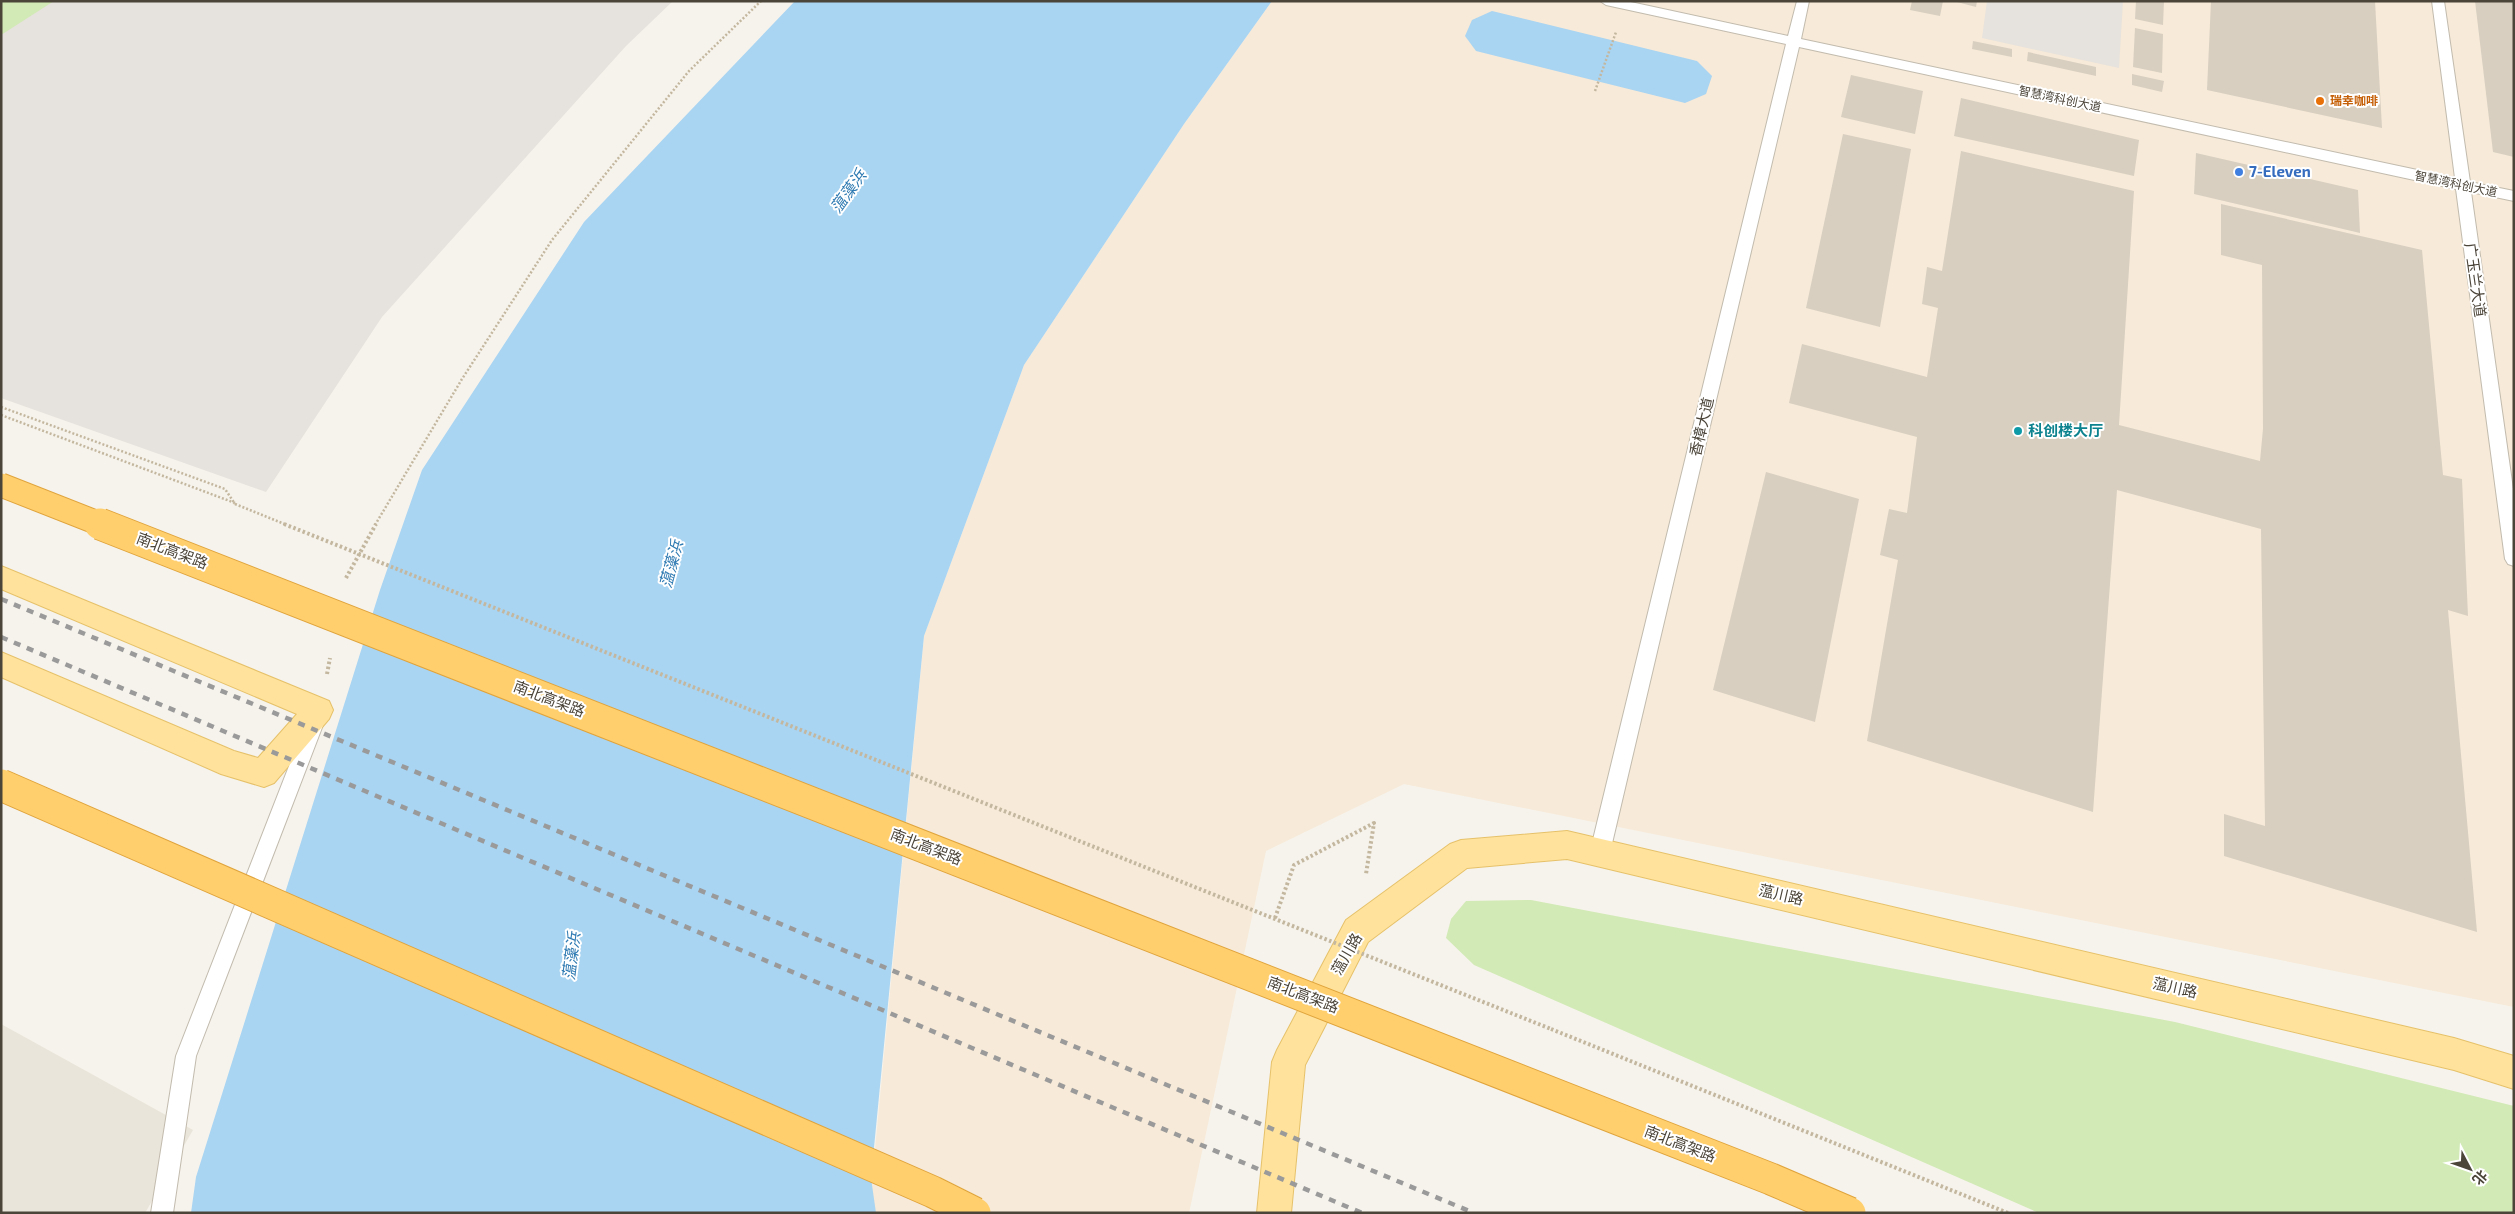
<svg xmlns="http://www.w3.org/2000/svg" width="2515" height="1214" font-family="'Exo 2','Noto Sans SC',sans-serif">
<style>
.residential{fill:#eae5da}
.commercial{fill:#f7ead8}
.industrial{fill:#e6e2dd}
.green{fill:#d2eab5}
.water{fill:#a9d4f2}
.building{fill:#d8cfc1}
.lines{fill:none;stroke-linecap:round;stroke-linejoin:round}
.lane-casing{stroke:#c2bbae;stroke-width:2}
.primary-casing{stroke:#e6c16a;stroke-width:2}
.path-far1{stroke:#c4b79f;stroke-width:2.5;stroke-dasharray:2 2;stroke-linecap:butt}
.path{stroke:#c4b79f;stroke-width:4;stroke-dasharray:2.5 2.5;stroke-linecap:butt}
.lane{fill:#fff;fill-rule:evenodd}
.primary{fill:#ffe39c;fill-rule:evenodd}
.rail{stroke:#9a9a9a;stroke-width:4.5;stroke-dasharray:7 7;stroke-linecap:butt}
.highway-bridge-far1-casing{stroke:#e0a43c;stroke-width:25;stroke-linecap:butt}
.highway-bridge-casing{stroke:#e0a43c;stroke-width:33;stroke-linecap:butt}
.path-bridge-far1{stroke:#c4b79f;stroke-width:2.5;stroke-dasharray:2 2;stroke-linecap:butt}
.path-bridge{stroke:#c4b79f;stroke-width:4;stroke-dasharray:2.5 2.5;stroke-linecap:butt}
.highway-bridge-far1{stroke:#ffcf6e;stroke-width:23}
.highway-bridge{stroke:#ffcf6e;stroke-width:31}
.food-dot{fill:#e8710a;stroke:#fff;stroke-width:2}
.shop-dot{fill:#3f7fe0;stroke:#fff;stroke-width:2}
.culture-dot{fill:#0f9aa8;stroke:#fff;stroke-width:2}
.labels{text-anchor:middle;stroke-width:4;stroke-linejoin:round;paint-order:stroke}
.far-street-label{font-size:12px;fill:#4b4439;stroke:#fff}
.far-food-label{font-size:12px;font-weight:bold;fill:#c56008;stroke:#fff;text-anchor:start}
.shop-label{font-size:15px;font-weight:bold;fill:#366cbe;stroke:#fff;text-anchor:start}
.street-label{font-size:15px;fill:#4b4439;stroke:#fff}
.culture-label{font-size:15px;font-weight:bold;fill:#0d838f;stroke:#fff;text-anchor:start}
.water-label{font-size:16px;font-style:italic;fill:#2e7ab2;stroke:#fff}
</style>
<rect width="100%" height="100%" fill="#f6f3ec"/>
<path class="residential" d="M 1,1024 L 193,1130 L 145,1213 L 1,1213 Z"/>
<path class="commercial" d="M 1272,1 L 2514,1 L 2514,1007 L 1404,784 L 1266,851 L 1189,1213 L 869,1213 L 924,636 L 1024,365 L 1184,124 Z"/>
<g class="industrial">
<path d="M 1,1 L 673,1 L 626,46 L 382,317 L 266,492 L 1,398 Z"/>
<path d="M 1987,1 L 2123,1 L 2119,68 L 1982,38 Z"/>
</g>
<g class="green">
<path d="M 1,1 L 54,1 L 1,35 Z"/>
<path d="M 1531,900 L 2175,1022 L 2514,1106 L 2514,1213 L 2039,1213 L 1474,965 L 1446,938 L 1451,919 L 1466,901 Z"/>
</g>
<g class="water">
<path d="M 795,1 L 1272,1 L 1184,124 L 1024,365 L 924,636 L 871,1178 L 876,1213 L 191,1213 L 196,1177 L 380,590 L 422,470 L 584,222 Z"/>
<path d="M 1492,11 L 1697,61 L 1712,76 L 1706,94 L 1685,103 L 1476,51 L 1465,36 L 1472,20 Z"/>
</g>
<g class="building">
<path d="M 1912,1 L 1943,1 L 1940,16 L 1910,10 Z"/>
<path d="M 1953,1 L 1977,1 L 1976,7 Z"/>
<path d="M 2136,1 L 2164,1 L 2163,25 L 2135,19 Z"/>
<path d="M 2211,1 L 2375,1 L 2382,128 L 2207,90 Z"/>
<path d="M 2475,1 L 2514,1 L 2514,157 L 2493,152 Z"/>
<path d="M 2135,28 L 2163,34 L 2162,73 L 2133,67 Z"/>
<path d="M 1973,41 L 2012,49 L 2012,57 L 1972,49 Z"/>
<path d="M 2028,52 L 2096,67 L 2096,76 L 2027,61 Z"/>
<path d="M 2132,74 L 2164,81 L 2162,92 L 2132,85 Z"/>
<path d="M 1851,75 L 1923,91 L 1915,134 L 1841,117 Z"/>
<path d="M 1961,98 L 2139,140 L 2134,176 L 1954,136 Z"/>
<path d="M 1843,134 L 1911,149 L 1880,327 L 1806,308 Z"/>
<path d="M 1961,151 L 2134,191 L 2119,425 L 2260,461 L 2263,429 L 2262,265 L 2221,255 L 2221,204 L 2422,250 L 2443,475 L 2462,479 L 2468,616 L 2448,610 L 2477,932 L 2224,856 L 2224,814 L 2265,826 L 2261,529 L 2117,490 L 2093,812 L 1867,741 L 1898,560 L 1880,555 L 1889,509 L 1907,513 L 1917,437 L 1789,403 L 1802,344 L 1927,377 L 1938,308 L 1922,304 L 1927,267 L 1942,271 Z"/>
<path d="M 2196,153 L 2358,190 L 2360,233 L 2194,194 Z"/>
<path d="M 1766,472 L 1859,499 L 1815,722 L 1713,690 Z"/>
</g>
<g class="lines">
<defs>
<g id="lane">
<path d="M 1600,1 L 1626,1 L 1788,36 L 1797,1 L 1809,1 L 1801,39 L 2455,178 L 2432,1 L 2444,1 L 2470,182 L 2514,191 L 2514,201 L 2471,192 L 2514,496 L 2514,566 L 2508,564 L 2505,559 L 2456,189 L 1799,47 L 1610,852 L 1607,859 L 1600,861 L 1593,859 L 1590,852 L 1786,44 L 1606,5 Z"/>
<path d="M 314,717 L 321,719 L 323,725 L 196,1056 L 173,1213 L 151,1213 L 176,1056 L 305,725 L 307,719 Z"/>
</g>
<g id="primary">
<path d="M 1,566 L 329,701 L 333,710 L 329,719 L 274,783 L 264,787 L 221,774 L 1,677 L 1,652 L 234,751 L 258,758 L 297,714 L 1,589 Z"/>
<path d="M 1567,831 L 2454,1038 L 2514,1056 L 2514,1089 L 2454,1070 L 1567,859 L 1467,868 L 1368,942 L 1305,1065 L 1291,1213 L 1257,1213 L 1272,1062 L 1277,1050 L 1346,920 L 1450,844 L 1461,840 Z"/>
</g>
</defs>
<use href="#lane" class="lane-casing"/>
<use href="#primary" class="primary-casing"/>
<g class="path-far1">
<path d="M 1595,91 L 1616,32"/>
<path d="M 1,407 L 225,489 L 235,504"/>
<path d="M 1,415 L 235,503"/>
<path d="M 375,525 L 462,379 L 552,240 L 689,71 L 761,1"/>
</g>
<g class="path">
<path d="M 346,578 L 376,524"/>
<path d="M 327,674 L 330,658"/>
<path d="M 1275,918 L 1294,865 L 1374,823 L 1366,874"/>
<path d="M 1551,1029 L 2008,1213"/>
</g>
<use href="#lane" class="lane"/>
<use href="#primary" class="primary"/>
<g class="rail">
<path d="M 1,599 L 1474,1213"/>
<path d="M 1,637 L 1362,1213"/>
</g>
<defs>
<path id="highway-bridge-far1" d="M 1,485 L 103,525"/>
<g id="highway-bridge">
<path d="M 100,524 L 1771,1179 L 1850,1213"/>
<path d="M 1,785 L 933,1192 L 975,1213"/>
</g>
</defs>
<use href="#highway-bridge-far1" class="highway-bridge-far1-casing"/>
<use href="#highway-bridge" class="highway-bridge-casing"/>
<path class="path-bridge-far1" d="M 235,504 L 287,525"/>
<path class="path-bridge" d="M 284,524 L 1551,1029"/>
<use href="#highway-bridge-far1" class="highway-bridge-far1"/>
<use href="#highway-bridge" class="highway-bridge"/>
</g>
<circle class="food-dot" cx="2320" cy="101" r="5"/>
<circle class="shop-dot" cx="2239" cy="172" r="5"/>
<circle class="culture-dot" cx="2018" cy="431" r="5"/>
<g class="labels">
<g class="far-street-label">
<text transform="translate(2060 99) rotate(12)" y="4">智慧湾科创大道</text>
<text transform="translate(2456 184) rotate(12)" y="4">智慧湾科创大道</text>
</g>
<g class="far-food-label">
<text x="2330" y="105">瑞幸咖啡</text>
</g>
<g class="shop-label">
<text x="2249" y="177">7-Eleven</text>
</g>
<g class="street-label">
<text transform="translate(2475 280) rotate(82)" y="5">广玉兰大道</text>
<text transform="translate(1702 427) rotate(-77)" y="5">香樟大道</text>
<text transform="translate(172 551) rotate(21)" y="5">南北高架路</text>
<text transform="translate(549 699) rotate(21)" y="5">南北高架路</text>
<text transform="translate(926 847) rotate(21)" y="5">南北高架路</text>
<text transform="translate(1781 895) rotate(13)" y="5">蕰川路</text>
<text transform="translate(1347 954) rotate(-60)" y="5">蕰川路</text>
<text transform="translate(2175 988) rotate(13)" y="5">蕰川路</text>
<text transform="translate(1303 995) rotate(21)" y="5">南北高架路</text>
<text transform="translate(1680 1144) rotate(21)" y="5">南北高架路</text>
</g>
<g class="culture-label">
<text x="2028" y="436">科创楼大厅</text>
</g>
<g class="water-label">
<text transform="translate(848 191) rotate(-54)" y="6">蕰藻浜</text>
<text transform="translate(671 564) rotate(-75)" y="6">蕰藻浜</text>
<text transform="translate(571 956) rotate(-83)" y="6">蕰藻浜</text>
</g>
</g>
<rect width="2515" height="1214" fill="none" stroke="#4b4439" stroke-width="5"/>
<g transform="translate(2470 1169) rotate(131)" stroke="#ffffff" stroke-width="4" paint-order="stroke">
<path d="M0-4L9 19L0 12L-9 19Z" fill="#4b4439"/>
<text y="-8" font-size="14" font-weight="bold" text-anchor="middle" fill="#4b4439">北</text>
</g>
</svg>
